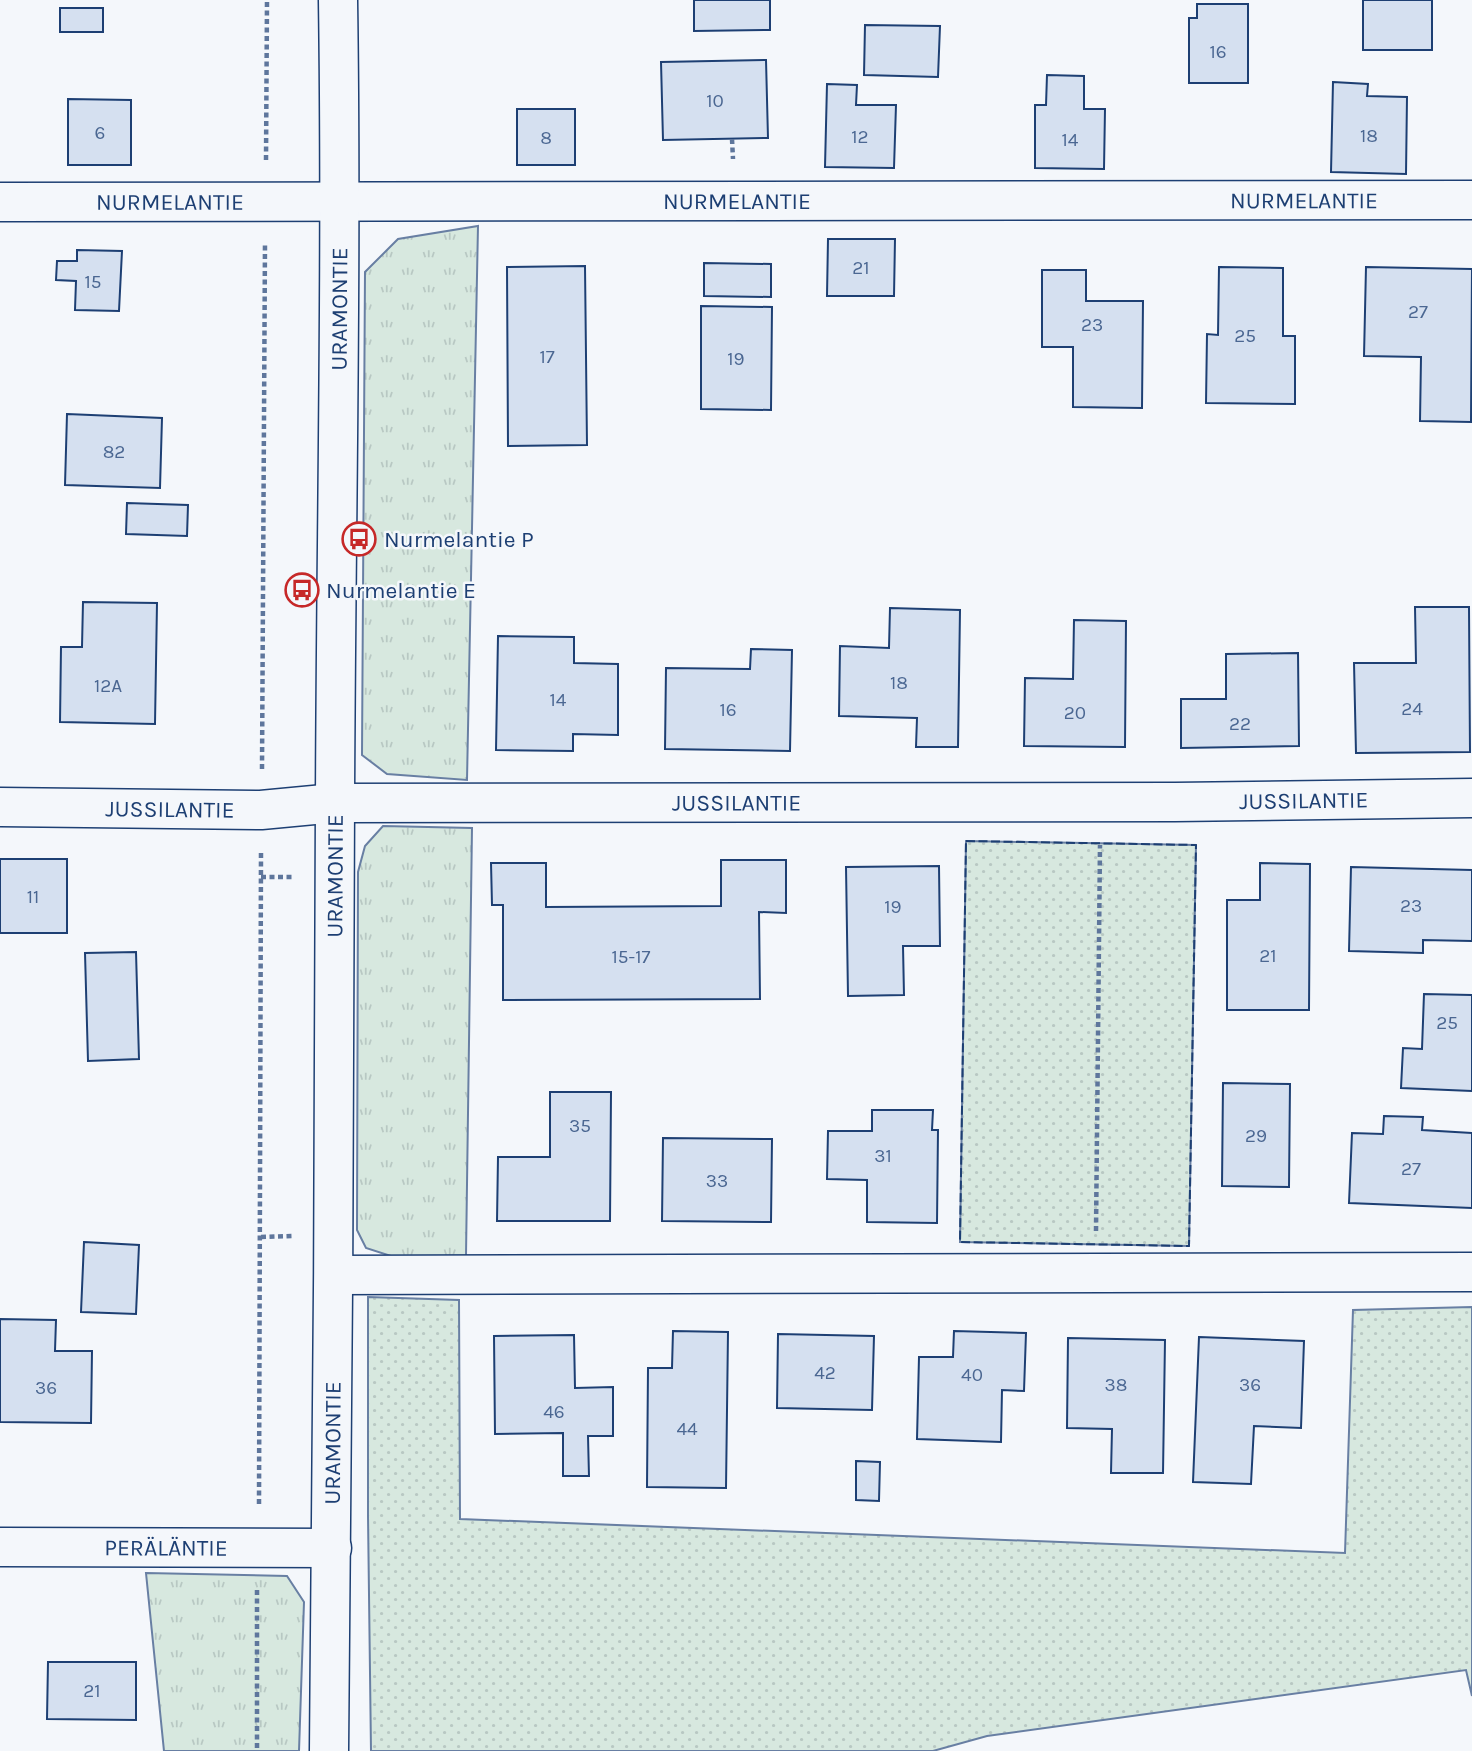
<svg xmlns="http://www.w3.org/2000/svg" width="1472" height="1751" font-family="Karla,sans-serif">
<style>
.grass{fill:url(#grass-tufts);stroke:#687fa3;stroke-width:2}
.park{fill:url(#park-dots);stroke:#687fa3;stroke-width:2}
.building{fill:#d5e0f0;stroke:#1d3f73;stroke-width:2}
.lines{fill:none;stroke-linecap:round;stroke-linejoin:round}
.minor-casing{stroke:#1d3f73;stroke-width:41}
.tertiary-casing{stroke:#1d3f73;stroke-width:41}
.path{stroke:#5e769c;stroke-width:4.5;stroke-dasharray:5 3.5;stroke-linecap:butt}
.minor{stroke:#f4f7fb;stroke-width:38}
.tertiary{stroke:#f4f7fb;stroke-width:38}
.fence{stroke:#1d3f73;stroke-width:2;stroke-dasharray:9 3.5;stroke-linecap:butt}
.labels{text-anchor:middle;stroke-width:5;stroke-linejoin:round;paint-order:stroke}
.number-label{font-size:19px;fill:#4b6792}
.street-label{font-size:23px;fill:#1d3f73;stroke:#f4f7fb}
.poi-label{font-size:23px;fill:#1d3f73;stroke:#f4f7fb;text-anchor:start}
</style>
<defs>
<pattern id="grass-tufts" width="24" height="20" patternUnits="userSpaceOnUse" patternTransform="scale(1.75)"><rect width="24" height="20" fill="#d7e8df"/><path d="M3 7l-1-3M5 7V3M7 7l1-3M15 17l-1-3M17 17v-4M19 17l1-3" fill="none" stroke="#b8c8c3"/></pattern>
<pattern id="park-dots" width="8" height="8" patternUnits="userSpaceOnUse" patternTransform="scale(1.75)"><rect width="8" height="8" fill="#d7e8df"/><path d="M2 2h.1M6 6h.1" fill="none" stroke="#b8c8c3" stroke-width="1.8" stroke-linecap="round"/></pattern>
</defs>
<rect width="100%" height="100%" fill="#f4f7fb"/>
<g class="grass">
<path d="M 478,226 L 467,780 L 387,774 L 362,755 L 365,272 L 398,239 Z"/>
<path d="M 383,826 L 472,828 L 466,1256 L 397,1258 L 366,1248 L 357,1230 L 358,872 L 365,846 Z"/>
<path d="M 146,1573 L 287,1576 L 304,1602 L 299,1751 L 164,1751 Z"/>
</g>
<g class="park">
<path d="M 966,841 L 1196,845 L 1189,1246 L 960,1242 Z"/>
<path d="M 368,1297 L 459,1300 L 460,1519 L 1345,1553 L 1353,1310 L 1472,1307 L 1472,1696 L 1466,1670 L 987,1736 L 933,1751 L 371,1751 L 368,1516 Z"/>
</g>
<g class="building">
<path d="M 694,0 L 770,0 L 770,30 L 694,31 Z"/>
<rect x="1363" y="0" width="69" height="50"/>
<path d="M 1197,4 L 1248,4 L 1248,83 L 1189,83 L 1189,18 L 1197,18 Z"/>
<rect x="60" y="8" width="43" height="24"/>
<path d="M 865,25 L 940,26 L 938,77 L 864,75 Z"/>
<path d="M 766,60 L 768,138 L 663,140 L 661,62 Z"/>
<path d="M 1047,75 L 1084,76 L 1084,109 L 1105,109 L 1104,169 L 1035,168 L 1035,105 L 1046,105 Z"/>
<path d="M 1333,82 L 1368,84 L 1367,96 L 1407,97 L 1406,174 L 1331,172 Z"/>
<path d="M 827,84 L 857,85 L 856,105 L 896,105 L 894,168 L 825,167 Z"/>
<path d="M 68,99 L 131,100 L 131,165 L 68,165 Z"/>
<rect x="517" y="109" width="58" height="56"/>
<path d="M 828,239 L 895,239 L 894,296 L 827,296 Z"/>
<path d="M 77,250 L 122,251 L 119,311 L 75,310 L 76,281 L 56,280 L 57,261 L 77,261 Z"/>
<path d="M 704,263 L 771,264 L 771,297 L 704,296 Z"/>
<path d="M 585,266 L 587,445 L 508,446 L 507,267 Z"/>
<path d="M 1219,267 L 1283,268 L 1283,336 L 1295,336 L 1295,404 L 1206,403 L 1207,334 L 1218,335 Z"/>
<path d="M 1366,267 L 1472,269 L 1471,422 L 1420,421 L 1421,357 L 1364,356 Z"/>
<path d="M 1042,270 L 1086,270 L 1086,301 L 1143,301 L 1142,408 L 1073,407 L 1073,347 L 1042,347 Z"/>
<path d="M 701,306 L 772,307 L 771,410 L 701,409 Z"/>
<path d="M 67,414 L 162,418 L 160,488 L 65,485 Z"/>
<path d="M 127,503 L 188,505 L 187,536 L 126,534 Z"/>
<path d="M 83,602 L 157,603 L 155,724 L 60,722 L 61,647 L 82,647 Z"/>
<path d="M 1415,607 L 1469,607 L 1470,752 L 1356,753 L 1354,663 L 1416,663 Z"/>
<path d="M 890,608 L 960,610 L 958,747 L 916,747 L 917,718 L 839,716 L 840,646 L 889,648 Z"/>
<path d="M 1074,620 L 1126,621 L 1125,747 L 1024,746 L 1025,678 L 1073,679 Z"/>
<path d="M 498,636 L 574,637 L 574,663 L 618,664 L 618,735 L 573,734 L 573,751 L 496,750 Z"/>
<path d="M 751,649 L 792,650 L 790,751 L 665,749 L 666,668 L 750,669 Z"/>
<path d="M 1298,653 L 1299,746 L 1181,748 L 1181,699 L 1226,699 L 1226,654 Z"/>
<rect x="0" y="859" width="67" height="74"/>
<path d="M 721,860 L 786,860 L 786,913 L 759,912 L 760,999 L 503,1000 L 503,905 L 492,905 L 491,863 L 546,863 L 546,907 L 721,906 Z"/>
<path d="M 1260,863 L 1310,864 L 1309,1010 L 1227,1010 L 1227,900 L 1260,900 Z"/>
<path d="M 939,866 L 940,946 L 903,946 L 904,995 L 848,996 L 846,867 Z"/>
<path d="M 1351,867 L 1472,870 L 1472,941 L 1423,940 L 1423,953 L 1349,951 Z"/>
<path d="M 136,952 L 139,1059 L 88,1061 L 85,953 Z"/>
<path d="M 1424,994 L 1472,995 L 1472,1091 L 1401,1088 L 1403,1048 L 1422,1049 Z"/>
<path d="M 1223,1083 L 1290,1084 L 1289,1187 L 1222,1186 Z"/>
<path d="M 550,1092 L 611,1092 L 610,1221 L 497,1221 L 498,1157 L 550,1157 Z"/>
<path d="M 872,1110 L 933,1110 L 932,1130 L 938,1130 L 937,1223 L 867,1222 L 867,1180 L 827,1179 L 828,1131 L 872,1131 Z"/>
<path d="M 1384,1116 L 1423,1117 L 1422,1130 L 1472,1133 L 1472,1208 L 1349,1203 L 1352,1133 L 1383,1134 Z"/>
<path d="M 663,1138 L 772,1139 L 771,1222 L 662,1221 Z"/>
<path d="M 84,1242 L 139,1245 L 136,1314 L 81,1312 Z"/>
<path d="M 0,1319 L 56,1320 L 55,1351 L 92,1351 L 91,1423 L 0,1422 Z"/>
<path d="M 673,1331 L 728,1332 L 726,1488 L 647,1487 L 648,1368 L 672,1368 Z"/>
<path d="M 954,1331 L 1026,1333 L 1024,1391 L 1002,1390 L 1001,1442 L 917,1439 L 919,1357 L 953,1357 Z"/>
<path d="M 778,1334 L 874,1336 L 872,1410 L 777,1408 Z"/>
<path d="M 574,1335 L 575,1388 L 613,1387 L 613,1436 L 588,1436 L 589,1476 L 563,1476 L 563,1433 L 495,1434 L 494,1336 Z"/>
<path d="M 1199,1337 L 1304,1341 L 1301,1428 L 1254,1426 L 1251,1484 L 1193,1482 Z"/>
<path d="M 1068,1338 L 1165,1340 L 1163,1473 L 1111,1473 L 1112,1429 L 1067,1428 Z"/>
<path d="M 856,1461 L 880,1462 L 879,1501 L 856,1500 Z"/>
<path d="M 48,1662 L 136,1662 L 136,1720 L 47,1719 Z"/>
</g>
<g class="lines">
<defs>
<g id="minor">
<path id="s1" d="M 0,202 L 1472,200"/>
<path id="s2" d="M 0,807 L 261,810 L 335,803 L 1175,802 L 1472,798"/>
<path d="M 334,1275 L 1472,1272"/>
<path id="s3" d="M 0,1547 L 332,1548"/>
</g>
<g id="tertiary">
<path id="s4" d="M 329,1751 C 334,1434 333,1118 335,801 C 336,534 342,267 338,0"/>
</g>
</defs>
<use href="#minor" class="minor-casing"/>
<use href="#tertiary" class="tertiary-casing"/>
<g class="path">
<path d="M 732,139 L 733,159"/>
<path d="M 266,160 L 267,0"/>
<path d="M 262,769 L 265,242"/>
<path d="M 261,877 L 292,877"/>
<path d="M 1096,1231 L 1100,845"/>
<path d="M 261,1237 L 292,1236"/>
<path d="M 259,1504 L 261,851"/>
<path d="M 257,1590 L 257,1751"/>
</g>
<use href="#minor" class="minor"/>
<use href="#tertiary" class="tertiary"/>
<path class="fence" d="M 966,841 L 1196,845 L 1189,1246 L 960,1242 Z"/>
</g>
<defs>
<symbol id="bus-ring" viewBox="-11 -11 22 22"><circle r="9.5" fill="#f4f7fb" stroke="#c62828" stroke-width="1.5"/><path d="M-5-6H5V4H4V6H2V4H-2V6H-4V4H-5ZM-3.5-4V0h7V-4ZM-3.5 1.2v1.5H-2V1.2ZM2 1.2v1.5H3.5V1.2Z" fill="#c62828"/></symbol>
</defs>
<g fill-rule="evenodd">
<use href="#bus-ring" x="340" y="520" width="38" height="38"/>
<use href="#bus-ring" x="283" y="571" width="38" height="38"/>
</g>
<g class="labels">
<g class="number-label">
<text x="1218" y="58">16</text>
<text x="715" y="107">10</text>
<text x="100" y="139">6</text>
<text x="1369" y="142">18</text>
<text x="860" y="143">12</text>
<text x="546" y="144">8</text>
<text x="1070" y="146">14</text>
<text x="861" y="274">21</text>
<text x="93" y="288">15</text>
<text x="1418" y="318">27</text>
<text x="1092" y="331">23</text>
<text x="1245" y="342">25</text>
<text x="547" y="363">17</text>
<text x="736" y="365">19</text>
<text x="114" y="458">82</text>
<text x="899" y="689">18</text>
<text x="108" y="692">12A</text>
<text x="558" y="706">14</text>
<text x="1412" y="715">24</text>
<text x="728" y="716">16</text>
<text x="1075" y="719">20</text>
<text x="1240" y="730">22</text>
<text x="33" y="903">11</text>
<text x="1411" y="912">23</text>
<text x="893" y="913">19</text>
<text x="1268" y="962">21</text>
<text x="631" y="963">15-17</text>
<text x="1447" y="1029">25</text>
<text x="580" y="1132">35</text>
<text x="1256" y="1142">29</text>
<text x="883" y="1162">31</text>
<text x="1411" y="1175">27</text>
<text x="717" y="1187">33</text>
<text x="825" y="1379">42</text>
<text x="972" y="1381">40</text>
<text x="1116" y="1391">38</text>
<text x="1250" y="1391">36</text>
<text x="46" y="1394">36</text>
<text x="554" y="1418">46</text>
<text x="687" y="1435">44</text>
<text x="92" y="1697">21</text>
</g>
<g class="street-label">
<text dy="8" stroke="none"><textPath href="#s1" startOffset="1304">NURMELANTIE</textPath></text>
<text dy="8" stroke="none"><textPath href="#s1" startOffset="170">NURMELANTIE</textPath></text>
<text dy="8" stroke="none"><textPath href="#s1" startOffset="737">NURMELANTIE</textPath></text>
<text dy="8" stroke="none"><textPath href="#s4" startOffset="1442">URAMONTIE</textPath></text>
<text dy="8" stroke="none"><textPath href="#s2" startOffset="1304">JUSSILANTIE</textPath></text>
<text dy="8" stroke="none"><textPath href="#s2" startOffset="737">JUSSILANTIE</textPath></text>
<text dy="8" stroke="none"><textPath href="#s2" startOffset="170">JUSSILANTIE</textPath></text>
<text dy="8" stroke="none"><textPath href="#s4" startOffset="875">URAMONTIE</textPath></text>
<text dy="8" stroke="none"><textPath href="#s4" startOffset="308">URAMONTIE</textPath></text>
<text dy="8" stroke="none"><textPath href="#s3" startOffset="166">PERÄLÄNTIE</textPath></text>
</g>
<g class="poi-label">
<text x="384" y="547">Nurmelantie P</text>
<text x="326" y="598">Nurmelantie E</text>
</g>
</g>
</svg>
